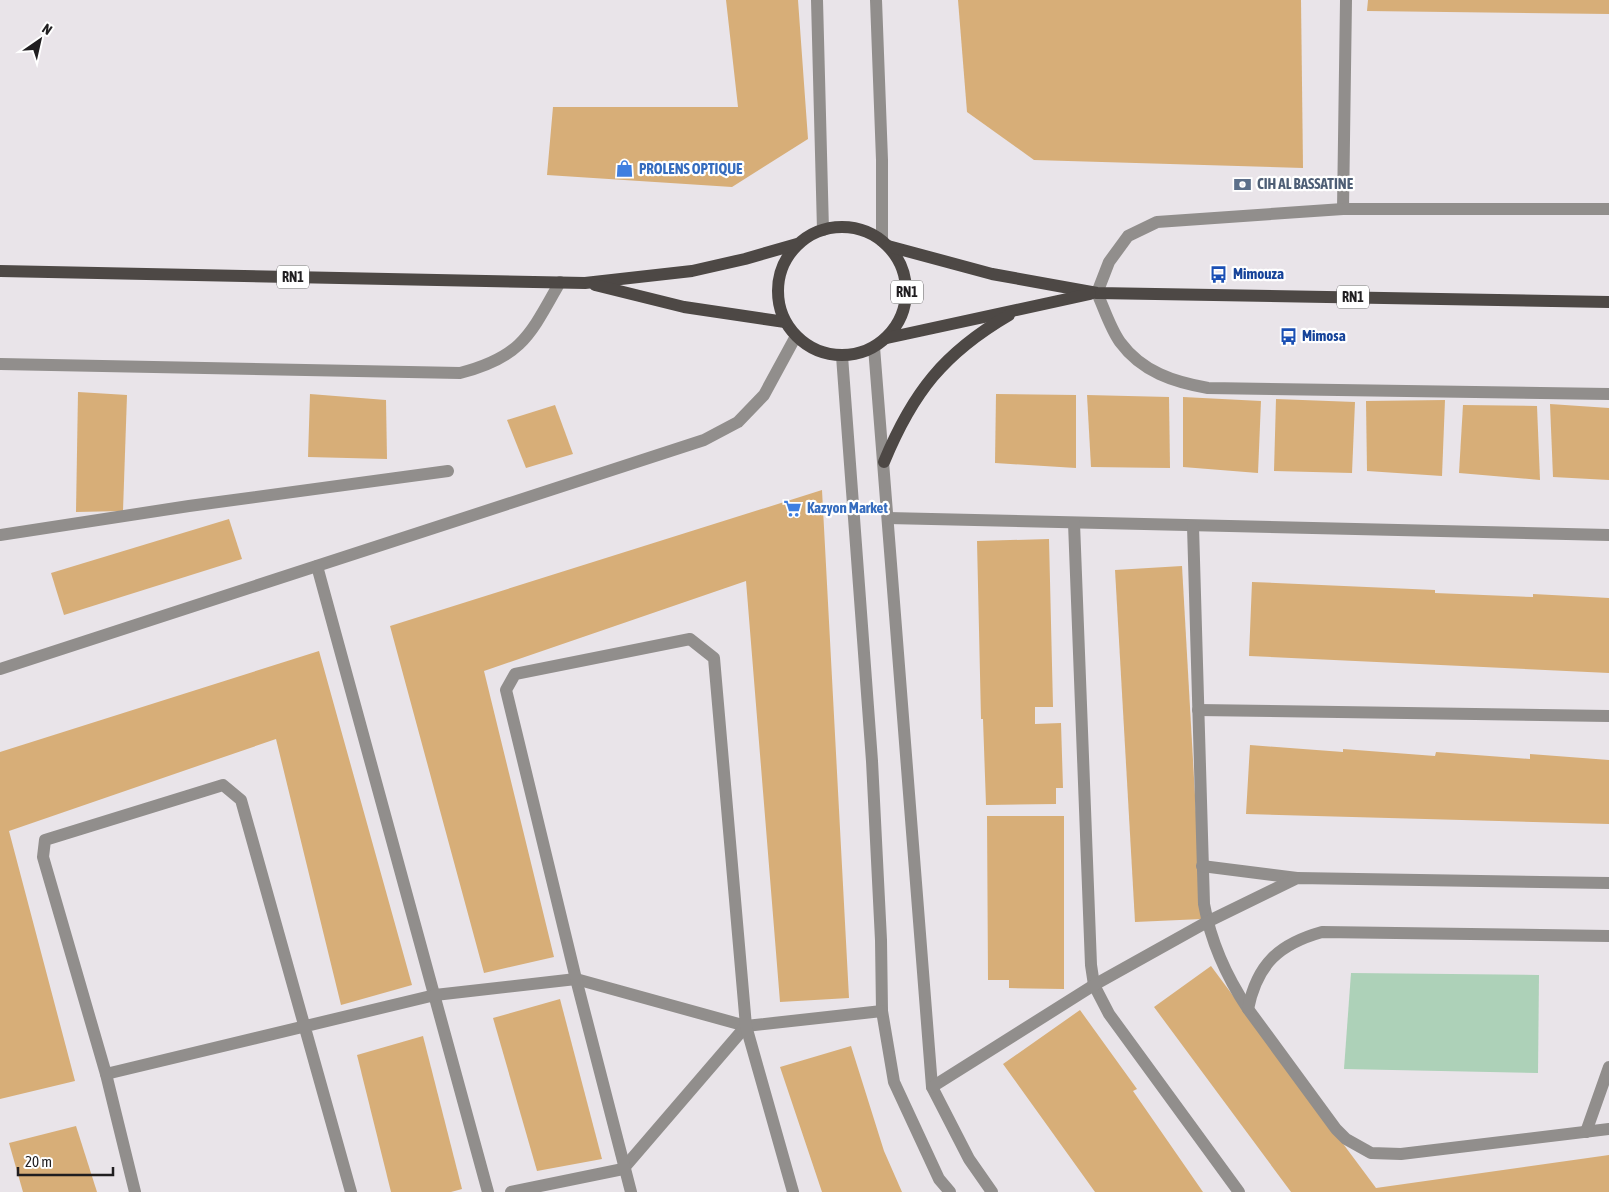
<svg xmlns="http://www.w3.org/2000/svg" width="1609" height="1192" font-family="'Asap Condensed',sans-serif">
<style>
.green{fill:#add1b8}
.building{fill:#d7ae78}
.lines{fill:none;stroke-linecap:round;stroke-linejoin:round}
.street{stroke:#918e8c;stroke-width:12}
.primary{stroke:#4d4845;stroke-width:12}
.labels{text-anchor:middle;stroke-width:4.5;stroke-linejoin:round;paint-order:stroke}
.shield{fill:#fff;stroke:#636263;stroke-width:1}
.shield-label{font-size:14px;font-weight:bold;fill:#201e20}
.shop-label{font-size:15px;font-weight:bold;fill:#366cbe;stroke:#fff;text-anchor:start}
.service-label{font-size:15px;font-weight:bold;fill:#4e5e75;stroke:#fff;text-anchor:start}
.transit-label{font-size:15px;font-weight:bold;fill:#164399;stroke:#fff;text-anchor:start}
</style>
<rect width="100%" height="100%" fill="#e9e4e9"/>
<path class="green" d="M 1351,973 L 1539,975 L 1538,1073 L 1344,1069 Z"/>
<g class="building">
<path d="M 726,0 L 798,0 L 808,139 L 732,187 L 547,175 L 553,107 L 738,107 Z"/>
<path d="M 958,0 L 1301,0 L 1303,168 L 1034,160 L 967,112 Z"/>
<path d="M 1368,0 L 1609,0 L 1609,14 L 1367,11 Z"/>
<path d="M 78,392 L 127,395 L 123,511 L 76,512 Z"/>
<path d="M 310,394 L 386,400 L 387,459 L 308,457 Z"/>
<path d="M 996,394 L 1076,395 L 1076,468 L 995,463 Z"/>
<path d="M 1087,395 L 1169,397 L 1170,468 L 1091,467 Z"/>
<path d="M 1183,397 L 1261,401 L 1258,473 L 1183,467 Z"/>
<path d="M 1276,399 L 1355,402 L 1352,473 L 1274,471 Z"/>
<path d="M 1445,400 L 1442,476 L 1367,471 L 1366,401 Z"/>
<path d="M 1550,404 L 1609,408 L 1609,480 L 1553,477 Z"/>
<path d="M 555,405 L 573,454 L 526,468 L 507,420 Z"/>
<path d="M 1463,405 L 1537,406 L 1540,480 L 1459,473 Z"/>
<path d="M 822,490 L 849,998 L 780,1002 L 746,581 L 484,671 L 554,957 L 484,973 L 390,626 Z"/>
<path d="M 229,519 L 242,559 L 64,615 L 51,573 Z"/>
<path d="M 1049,539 L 1053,707 L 1035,707 L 1035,724 L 1061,723 L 1063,788 L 1056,788 L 1056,804 L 986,805 L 983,719 L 981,719 L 977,541 Z"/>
<path d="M 1182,566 L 1202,919 L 1135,922 L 1115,570 Z"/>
<path d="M 1252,582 L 1435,590 L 1435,593 L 1533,597 L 1533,594 L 1609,598 L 1609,673 L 1249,656 Z"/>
<path d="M 319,651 L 412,985 L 341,1005 L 276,739 L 9,831 L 75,1081 L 0,1099 L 0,752 Z"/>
<path d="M 1250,745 L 1343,752 L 1343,749 L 1435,756 L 1436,752 L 1530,759 L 1530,754 L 1609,760 L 1609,824 L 1246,814 Z"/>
<path d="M 987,816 L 1064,816 L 1064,989 L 1009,988 L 1009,980 L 988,980 Z"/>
<path d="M 1211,966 L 1376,1188 L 1609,1155 L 1609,1192 L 1291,1192 L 1154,1007 Z"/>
<path d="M 560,999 L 602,1159 L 537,1171 L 493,1018 Z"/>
<path d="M 1080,1010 L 1137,1089 L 1133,1091 L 1203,1192 L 1095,1192 L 1003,1064 Z"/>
<path d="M 423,1036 L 462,1189 L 451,1192 L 391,1192 L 357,1055 Z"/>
<path d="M 851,1046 L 884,1151 L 902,1192 L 822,1192 L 780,1067 Z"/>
<path d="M 76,1126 L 97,1192 L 23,1192 L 9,1143 Z"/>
</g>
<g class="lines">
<g class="street">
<path d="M 817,0 L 823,230"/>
<path d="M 876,0 L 882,160 L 882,241"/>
<path d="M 1343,209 L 1346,0"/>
<path d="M 1609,209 L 1343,209 L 1157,222 L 1128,236 L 1109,262 L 1097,293 C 1104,308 1110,328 1120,342 C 1142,372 1174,382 1208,388 L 1609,394"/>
<path d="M 874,347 L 932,1087 L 969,1159 L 992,1192"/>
<path d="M 842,356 L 872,761 L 881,940 L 882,1011 L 894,1082 L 939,1179 L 950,1192"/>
<path d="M 0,364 L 460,373 C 522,357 530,335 560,282"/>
<path d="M 888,518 L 1609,535"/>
<path d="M 1074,523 L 1091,965 L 1094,985 L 1109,1014 L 1239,1192"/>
<path d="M 1193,526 L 1204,904 C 1211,943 1226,976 1248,1009 L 1336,1129 L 1346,1139 L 1371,1153 L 1401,1154 L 1609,1129"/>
<path d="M 0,535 L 189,506 L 448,471"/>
<path d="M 317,566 L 488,1192"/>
<path d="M 0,669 L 704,440 L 738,422 L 764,395 L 796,336"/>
<path d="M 1198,710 L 1609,716"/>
<path d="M 1202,866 L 1297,878"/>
<path d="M 1248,1009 C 1257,964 1279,944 1322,932 L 1609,936"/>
<path d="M 106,1074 L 135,1192"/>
<path d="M 932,1087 L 1094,985 L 1207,922 L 1297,878 L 1609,883"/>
<path d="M 1586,1132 L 1609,1067"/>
<path d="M 351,1192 L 241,800 L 223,785 L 45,840 L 43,857 L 106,1074 L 435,995 L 576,979 L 746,1026 L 882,1011"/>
<path d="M 511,1192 L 623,1169 L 746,1026"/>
<path d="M 631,1192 L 576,979 L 506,690 L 515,674 L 690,639 L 714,658 L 746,1026 L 793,1192"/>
</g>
<g class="primary">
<circle cx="842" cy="291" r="64"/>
<path d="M 888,246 L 992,274 L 1097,293 L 1609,302"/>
<path d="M 0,271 L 585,283 L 692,271 L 745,259 L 797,244"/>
<path d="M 595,285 L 684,307 L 785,322"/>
<path d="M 887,338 L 1090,294"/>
<path d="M 884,462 C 913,392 944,353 1009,315"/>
</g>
</g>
<defs>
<symbol id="shop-bare" viewBox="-9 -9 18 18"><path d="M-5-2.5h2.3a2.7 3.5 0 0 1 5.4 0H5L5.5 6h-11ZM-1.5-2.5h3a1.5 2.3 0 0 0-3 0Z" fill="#3f7fe0" stroke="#fff" stroke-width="2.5" paint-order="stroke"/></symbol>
<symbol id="bank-bare" viewBox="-9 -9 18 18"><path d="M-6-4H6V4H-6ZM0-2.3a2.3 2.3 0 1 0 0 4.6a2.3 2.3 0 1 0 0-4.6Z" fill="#5c6f8a" stroke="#fff" stroke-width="2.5" paint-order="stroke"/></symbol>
<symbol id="bus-bare" viewBox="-9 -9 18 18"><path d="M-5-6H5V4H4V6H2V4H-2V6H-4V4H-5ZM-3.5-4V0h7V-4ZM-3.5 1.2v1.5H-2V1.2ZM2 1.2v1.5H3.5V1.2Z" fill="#1a4fb4" stroke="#fff" stroke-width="2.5" paint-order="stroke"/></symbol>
<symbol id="supermarket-bare" viewBox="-9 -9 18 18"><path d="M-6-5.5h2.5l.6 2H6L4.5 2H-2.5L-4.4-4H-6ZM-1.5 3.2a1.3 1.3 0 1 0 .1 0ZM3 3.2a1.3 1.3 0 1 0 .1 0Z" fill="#3f7fe0" stroke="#fff" stroke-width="2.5" paint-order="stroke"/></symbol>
</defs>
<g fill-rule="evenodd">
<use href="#shop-bare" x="612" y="156" width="25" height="25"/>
<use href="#bank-bare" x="1230" y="172" width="25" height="25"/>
<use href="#bus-bare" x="1206" y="262" width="25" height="25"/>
<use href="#bus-bare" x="1276" y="324" width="25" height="25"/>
<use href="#supermarket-bare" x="780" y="496" width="25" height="25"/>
</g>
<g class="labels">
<g class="shield">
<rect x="277" y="265.5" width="32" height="23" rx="4"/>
<rect x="891" y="280.5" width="32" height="23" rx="4"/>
<rect x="1337" y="285.5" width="32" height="23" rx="4"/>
</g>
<g class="shield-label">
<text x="293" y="282">RN1</text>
<text x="907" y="297">RN1</text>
<text x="1353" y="302">RN1</text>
</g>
<g class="shop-label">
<text x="639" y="174">PROLENS OPTIQUE</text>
<text x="807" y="513">Kazyon Market</text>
</g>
<g class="service-label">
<text x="1257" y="189">CIH AL BASSATINE</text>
</g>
<g class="transit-label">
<text x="1233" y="279">Mimouza</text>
<text x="1302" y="341">Mimosa</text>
</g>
</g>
<g transform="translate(40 40) rotate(34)" stroke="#ffffff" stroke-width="4" paint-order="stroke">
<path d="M0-4L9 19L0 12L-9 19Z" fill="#201e20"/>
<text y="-8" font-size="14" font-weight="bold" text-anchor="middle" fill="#201e20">N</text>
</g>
<path d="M18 1167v8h95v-8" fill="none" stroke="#201e20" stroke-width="2.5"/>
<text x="25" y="1167" font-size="15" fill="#201e20" stroke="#ffffff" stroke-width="4" paint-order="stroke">20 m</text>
</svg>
